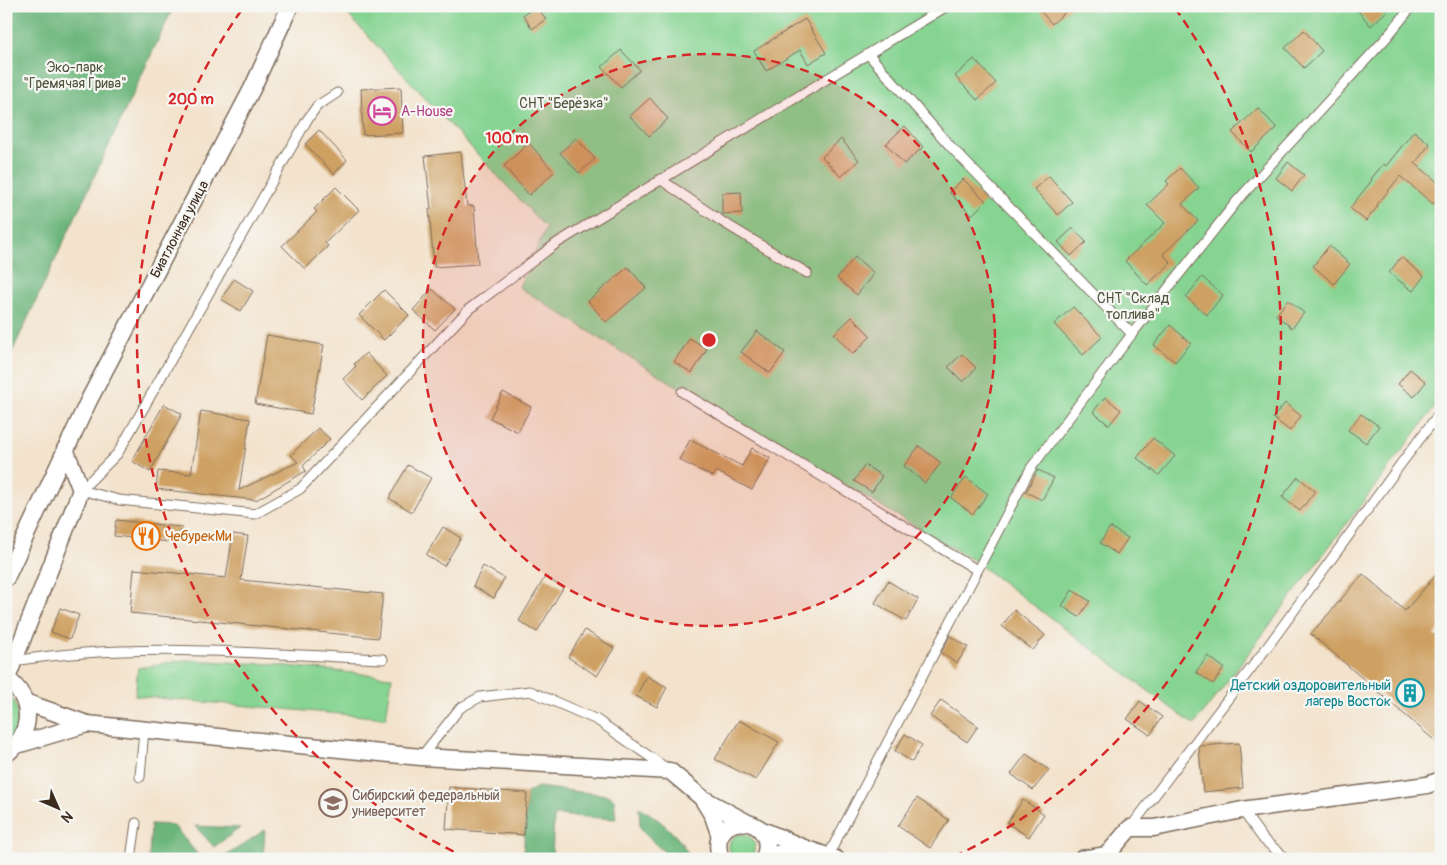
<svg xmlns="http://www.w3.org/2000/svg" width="1447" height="865" font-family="Pangolin,sans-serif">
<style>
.green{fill:#86d492;stroke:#607f58}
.forest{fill:#6cb67c;stroke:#54704d}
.building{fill:#cea062}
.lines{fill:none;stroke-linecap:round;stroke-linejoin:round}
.lane-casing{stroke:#7b6b5b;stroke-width:11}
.street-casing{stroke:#7b6b5b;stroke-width:19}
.lane{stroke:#fff;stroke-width:9}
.street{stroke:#fff;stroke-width:16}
.ring{fill:none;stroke:#d62828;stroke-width:2.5;stroke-dasharray:9 6}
.labels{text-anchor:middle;stroke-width:4.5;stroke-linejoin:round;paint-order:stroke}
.park-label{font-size:14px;fill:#4e543b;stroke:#f6f6f2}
.hotel-label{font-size:14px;fill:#b23c85;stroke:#f6f6f2;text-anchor:start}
.street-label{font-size:14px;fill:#3b2a1e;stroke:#f6f6f2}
.food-label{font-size:14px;fill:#c56008;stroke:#f6f6f2;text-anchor:start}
.culture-label{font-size:14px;fill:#0d838f;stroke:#f6f6f2;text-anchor:end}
.education-label{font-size:14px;fill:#785e54;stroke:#f6f6f2;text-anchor:start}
.centre{fill:#d62828;stroke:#f6f6f2;stroke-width:2.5}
.ring-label{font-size:15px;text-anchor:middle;font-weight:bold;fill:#d62828;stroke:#f6f6f2;stroke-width:4.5;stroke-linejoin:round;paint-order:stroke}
</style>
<rect width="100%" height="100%" fill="#f6f6f2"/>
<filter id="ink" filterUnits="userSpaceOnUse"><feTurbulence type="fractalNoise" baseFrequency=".02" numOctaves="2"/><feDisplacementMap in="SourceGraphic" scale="10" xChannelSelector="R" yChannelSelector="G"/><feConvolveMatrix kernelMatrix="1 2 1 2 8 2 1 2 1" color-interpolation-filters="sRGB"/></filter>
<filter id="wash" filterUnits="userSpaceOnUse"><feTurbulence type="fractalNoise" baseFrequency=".0096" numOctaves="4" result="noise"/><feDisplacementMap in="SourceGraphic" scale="20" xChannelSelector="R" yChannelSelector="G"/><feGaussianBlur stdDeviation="1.12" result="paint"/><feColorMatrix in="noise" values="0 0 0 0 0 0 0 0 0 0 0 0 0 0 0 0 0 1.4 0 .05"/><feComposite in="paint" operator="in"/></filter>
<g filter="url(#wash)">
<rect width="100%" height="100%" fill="#f3e3cd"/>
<g class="green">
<path d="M 340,6 L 1441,6 L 1441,399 L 1194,725 L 973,560 L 647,368 L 519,287 L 546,228 Z"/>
<path d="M 184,660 L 268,664 L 392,677 L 386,718 L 135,696 L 138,668 Z"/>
<path d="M 6,690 C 20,705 23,727 6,742 Z"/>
<circle cx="742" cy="847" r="13"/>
</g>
<g class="forest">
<path d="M 6,6 L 174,6 L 6,365 Z"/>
<path d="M 537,787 L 608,795 L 614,799 L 616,819 L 554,815 L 552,859 L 523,859 L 527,793 Z"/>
<path d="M 639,807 C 657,817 684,839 690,859 L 672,859 L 651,840 L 640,827 Z"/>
<path d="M 151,824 L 173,825 L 199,856 L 196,859 L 149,859 Z"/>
<path d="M 195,826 L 240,828 L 214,847 Z"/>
<path d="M 265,830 L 263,859 L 226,859 L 224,857 Z"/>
</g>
<g id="blocks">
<g class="building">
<path d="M 536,6 L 546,19 L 532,29 L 523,15 Z"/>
<path d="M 1036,6 L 1072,6 L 1052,24 Z"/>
<path d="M 1354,6 L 1392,6 L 1371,26 Z"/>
<path d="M 805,19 L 826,53 L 808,64 L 800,50 L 766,71 L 754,51 Z"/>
<path d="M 1304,30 L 1322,51 L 1304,68 L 1285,48 Z"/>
<path d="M 621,50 L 640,70 L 621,87 L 602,67 Z"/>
<path d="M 974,59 L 996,83 L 977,100 L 955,76 Z"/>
<path d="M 401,87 L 403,133 L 363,135 L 361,89 Z"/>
<path d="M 650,98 L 668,119 L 649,136 L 630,116 Z"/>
<path d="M 1258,108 L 1277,128 L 1251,152 L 1232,132 Z"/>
<path d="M 905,126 L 923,147 L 904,164 L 886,144 Z"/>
<path d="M 319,130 L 347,160 L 334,174 L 305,144 Z"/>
<path d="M 1414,131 L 1430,144 L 1415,163 L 1441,185 L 1441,194 L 1433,204 L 1400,176 L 1377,205 L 1378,206 L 1366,221 L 1350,208 L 1372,180 L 1371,179 L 1383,164 L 1386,166 Z"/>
<path d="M 576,138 L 595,159 L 579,173 L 560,153 Z"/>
<path d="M 841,139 L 859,160 L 841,177 L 822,157 Z"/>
<path d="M 529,143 L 554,172 L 529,195 L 504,166 Z"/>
<path d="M 461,152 L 467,206 L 474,206 L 478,264 L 434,267 L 429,209 L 431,209 L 425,156 Z"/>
<path d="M 1288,162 L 1304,175 L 1292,191 L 1276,178 Z"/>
<path d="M 1180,168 L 1199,188 L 1182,204 L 1198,221 L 1163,254 L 1171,263 L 1147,285 L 1125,261 L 1165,223 L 1147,205 L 1169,184 L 1166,181 Z"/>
<path d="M 1049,176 L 1072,202 L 1058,215 L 1034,189 Z"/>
<path d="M 963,179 L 986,201 L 972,215 L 949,192 Z"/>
<path d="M 336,187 L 359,210 L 325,243 L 328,246 L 305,269 L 282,246 L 317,212 L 314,209 Z"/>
<path d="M 741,192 L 742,213 L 722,214 L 722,193 Z"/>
<path d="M 1073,228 L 1086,242 L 1071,256 L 1058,242 Z"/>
<path d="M 1329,246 L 1350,264 L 1334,284 L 1313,266 Z"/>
<path d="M 855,257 L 874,273 L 857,295 L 837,278 Z"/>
<path d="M 1401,257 L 1424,276 L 1413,291 L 1389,273 Z"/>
<path d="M 628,267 L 646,288 L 606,322 L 588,301 Z"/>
<path d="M 1202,277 L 1223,295 L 1207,315 L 1186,297 Z"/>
<path d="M 234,279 L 253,291 L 241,311 L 221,299 Z"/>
<path d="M 432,289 L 455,309 L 435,330 L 413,310 Z"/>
<path d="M 384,290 L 409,315 L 384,340 L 359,315 Z"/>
<path d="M 1288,300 L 1304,313 L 1292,328 L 1276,315 Z"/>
<path d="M 1073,307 L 1102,337 L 1083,355 L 1054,324 Z"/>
<path d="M 852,317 L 871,336 L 853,354 L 834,334 Z"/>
<path d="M 1170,325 L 1191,343 L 1175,362 L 1154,345 Z"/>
<path d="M 757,331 L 785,352 L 770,373 L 741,352 Z"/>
<path d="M 267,335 L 324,345 L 311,414 L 255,404 Z"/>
<path d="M 690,338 L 707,349 L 692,373 L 674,362 Z"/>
<path d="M 366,353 L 387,376 L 362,400 L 343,379 L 356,366 L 354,364 Z"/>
<path d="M 962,354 L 976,368 L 963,382 L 948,367 Z"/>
<path d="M 1410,369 L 1426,382 L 1414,397 L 1398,384 Z"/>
<path d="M 503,392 L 531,407 L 518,432 L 490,418 Z"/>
<path d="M 1105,397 L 1121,410 L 1109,425 L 1093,412 Z"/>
<path d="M 1285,403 L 1301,416 L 1290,431 L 1273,418 Z"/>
<path d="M 164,404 L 182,414 L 150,472 L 132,461 Z"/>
<path d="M 201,411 L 250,419 L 239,490 L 298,462 L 291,455 L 318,428 L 330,439 L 303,466 L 306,471 L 256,500 L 156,489 L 158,471 L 191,474 Z"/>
<path d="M 1361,414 L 1379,426 L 1366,443 L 1348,430 Z"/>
<path d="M 1153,438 L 1175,456 L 1159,475 L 1137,458 Z"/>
<path d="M 690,440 L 742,466 L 752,448 L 770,458 L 752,490 L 716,471 L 713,477 L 679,460 Z"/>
<path d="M 919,446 L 941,463 L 925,483 L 904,466 Z"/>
<path d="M 408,465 L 431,478 L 412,512 L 389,498 Z"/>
<path d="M 865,465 L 882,476 L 872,492 L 854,481 Z"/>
<path d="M 1038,470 L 1054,478 L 1042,500 L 1026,492 Z"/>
<path d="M 966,477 L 988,494 L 973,514 L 951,498 Z"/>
<path d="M 1298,477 L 1315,491 L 1300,511 L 1282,497 Z"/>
<path d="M 116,520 L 181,527 L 178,543 L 114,536 Z"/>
<path d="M 443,527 L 461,538 L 444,566 L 426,555 Z"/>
<path d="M 1110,527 L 1128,538 L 1117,554 L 1100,543 Z"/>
<path d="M 233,534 L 248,536 L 241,580 L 383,594 L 378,638 L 130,613 L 134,569 L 226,578 Z"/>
<path d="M 483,566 L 504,578 L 494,598 L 473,586 Z"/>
<path d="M 1441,569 L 1441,627 L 1434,635 L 1441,641 L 1441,746 L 1311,634 L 1363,574 L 1405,611 Z"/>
<path d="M 545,577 L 563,588 L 537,632 L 519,621 Z"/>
<path d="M 888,581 L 918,599 L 906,621 L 875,603 Z"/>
<path d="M 1072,590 L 1090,601 L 1079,617 L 1062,606 Z"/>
<path d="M 60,608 L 79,615 L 70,639 L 51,632 Z"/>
<path d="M 1014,610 L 1045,635 L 1033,650 L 1002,626 Z"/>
<path d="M 585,630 L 614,648 L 597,676 L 568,657 Z"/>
<path d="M 950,636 L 968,647 L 957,663 L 941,653 Z"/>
<path d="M 1208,656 L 1224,668 L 1213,684 L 1196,672 Z"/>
<path d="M 647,676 L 667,687 L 657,707 L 636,696 Z"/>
<path d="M 941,700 L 978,726 L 967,742 L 930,716 Z"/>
<path d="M 1140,701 L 1162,717 L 1150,735 L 1127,719 Z"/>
<path d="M 739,720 L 779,742 L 756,780 L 715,759 Z"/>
<path d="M 905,734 L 922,745 L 912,762 L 895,751 Z"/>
<path d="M 1239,743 L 1243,788 L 1203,792 L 1199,748 L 1200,746 Z"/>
<path d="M 1026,754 L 1049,770 L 1033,790 L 1011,774 Z"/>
<path d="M 449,787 L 527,793 L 524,835 L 446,829 Z"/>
<path d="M 917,798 L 949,820 L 930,848 L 898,826 Z"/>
<path d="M 1023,800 L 1044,814 L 1029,837 L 1007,823 Z"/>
</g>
</g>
</g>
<g filter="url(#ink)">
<use href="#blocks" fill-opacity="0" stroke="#7b6b5b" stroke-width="1"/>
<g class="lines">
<defs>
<g id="lane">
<path d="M 869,55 L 951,147 L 1132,334"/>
<path d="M 660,179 L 721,221 L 807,273"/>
<path d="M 682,392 L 977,570"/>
<path d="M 81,490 L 119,500 L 255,514 L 300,489 L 469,309 L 557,243 L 947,6"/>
<path d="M 81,490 L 118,453 L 307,120 L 317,106 L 337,93"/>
<path d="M 14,661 C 136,641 261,654 383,659"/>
<path d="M 421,757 L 460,708 L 480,697 L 530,691 L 597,720 L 666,768"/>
<path d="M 140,777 L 144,730"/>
<path d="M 1242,810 L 1264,840 L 1287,859"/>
<path d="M 1130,828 L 1271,642 L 1400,465 L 1441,411"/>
<path d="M 828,856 L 1031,468 L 1132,334 L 1237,201 L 1387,37 L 1412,6"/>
<path d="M 131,859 L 136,823"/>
</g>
<g id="street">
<path d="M 6,578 L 89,400 L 252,89 L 290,6"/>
<path d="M 6,678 C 34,699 34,732 6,754"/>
<path d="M 7,678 L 81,490 L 65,449"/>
<path d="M 87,724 L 421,757 L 670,771 L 702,798 L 746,822"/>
<path d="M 17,745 L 87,724 L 25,702"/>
<path d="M 702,798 L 713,816 L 720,836"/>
<path d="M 760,829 L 804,848 L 836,859"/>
<path d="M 1107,855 L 1130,828 L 1154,828 L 1242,810 L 1427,785 L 1441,780"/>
<path d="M 721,859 C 703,810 782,811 764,859"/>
<path d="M 766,859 L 777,854 L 804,848"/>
<path d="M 1082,859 L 1107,855 L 1114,859"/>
</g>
</defs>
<use href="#lane" class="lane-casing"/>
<use href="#street" class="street-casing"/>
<use href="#lane" class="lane"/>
<use href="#street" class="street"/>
</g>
</g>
<circle cx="709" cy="340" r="286" fill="#d62828" fill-opacity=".12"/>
<g class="ring">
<circle cx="709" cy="340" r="286"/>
<path d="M467 858A572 572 0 0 1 243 8M1175 8A572 572 0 0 1 951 858"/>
</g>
<defs>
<symbol id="hotel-ring" viewBox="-11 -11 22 22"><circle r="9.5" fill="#f6f6f2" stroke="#d1479c" stroke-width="1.5"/><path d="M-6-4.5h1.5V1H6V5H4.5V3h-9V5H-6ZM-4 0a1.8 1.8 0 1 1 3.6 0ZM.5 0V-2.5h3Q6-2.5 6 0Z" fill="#d1479c"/></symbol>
<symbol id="restaurant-ring" viewBox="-11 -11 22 22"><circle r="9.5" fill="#f6f6f2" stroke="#e8710a" stroke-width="1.5"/><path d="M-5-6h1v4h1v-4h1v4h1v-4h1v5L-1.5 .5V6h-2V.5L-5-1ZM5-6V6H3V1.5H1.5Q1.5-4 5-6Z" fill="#e8710a"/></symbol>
<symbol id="building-ring" viewBox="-11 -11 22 22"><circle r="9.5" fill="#f6f6f2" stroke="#0f9aa8" stroke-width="1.5"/><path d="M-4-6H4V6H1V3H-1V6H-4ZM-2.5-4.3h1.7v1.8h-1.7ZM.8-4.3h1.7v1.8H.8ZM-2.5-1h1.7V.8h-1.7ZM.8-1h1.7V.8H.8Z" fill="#0f9aa8"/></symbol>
<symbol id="university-ring" viewBox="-11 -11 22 22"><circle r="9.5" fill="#f6f6f2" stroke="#8d6e63" stroke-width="1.5"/><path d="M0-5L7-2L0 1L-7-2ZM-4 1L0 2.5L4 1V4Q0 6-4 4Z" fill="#8d6e63"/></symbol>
</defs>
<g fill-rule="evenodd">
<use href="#hotel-ring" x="366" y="95" width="32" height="32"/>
<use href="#restaurant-ring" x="130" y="520" width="32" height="32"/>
<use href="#building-ring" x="1394" y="677" width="32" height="32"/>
<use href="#university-ring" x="317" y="787" width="32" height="32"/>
</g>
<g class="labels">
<g class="park-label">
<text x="75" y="72">Эко-парк<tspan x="75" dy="16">"Гремячая Грива"</tspan></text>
<text x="564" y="108">СНТ "Берёзка"</text>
<text x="1133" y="303">СНТ "Склад<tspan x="1133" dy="16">топлива"</tspan></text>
</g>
<g class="hotel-label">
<text x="401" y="116">A-House</text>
</g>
<g class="street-label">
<text transform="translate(179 229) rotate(-62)" y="5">Биатлонная улица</text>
</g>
<g class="food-label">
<text x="165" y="541">ЧебурекМи</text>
</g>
<g class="culture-label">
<text x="1391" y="690">Детский оздоровительный<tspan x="1391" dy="16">лагерь Восток</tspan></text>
</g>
<g class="education-label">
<text x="352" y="800">Сибирский федеральный<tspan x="352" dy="16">университет</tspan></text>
</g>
</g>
<circle cx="709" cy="340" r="8" class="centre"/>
<g class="ring-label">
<text x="191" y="104">200 m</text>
<text x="507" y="143">100 m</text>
</g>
<rect width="1447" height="865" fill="none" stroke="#f6f6f2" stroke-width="25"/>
<g transform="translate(58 808) rotate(135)" stroke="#f6f6f2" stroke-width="4" paint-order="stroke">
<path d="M0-4L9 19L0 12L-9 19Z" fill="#3b2a1e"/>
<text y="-8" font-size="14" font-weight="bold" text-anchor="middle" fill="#3b2a1e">N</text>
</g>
</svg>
